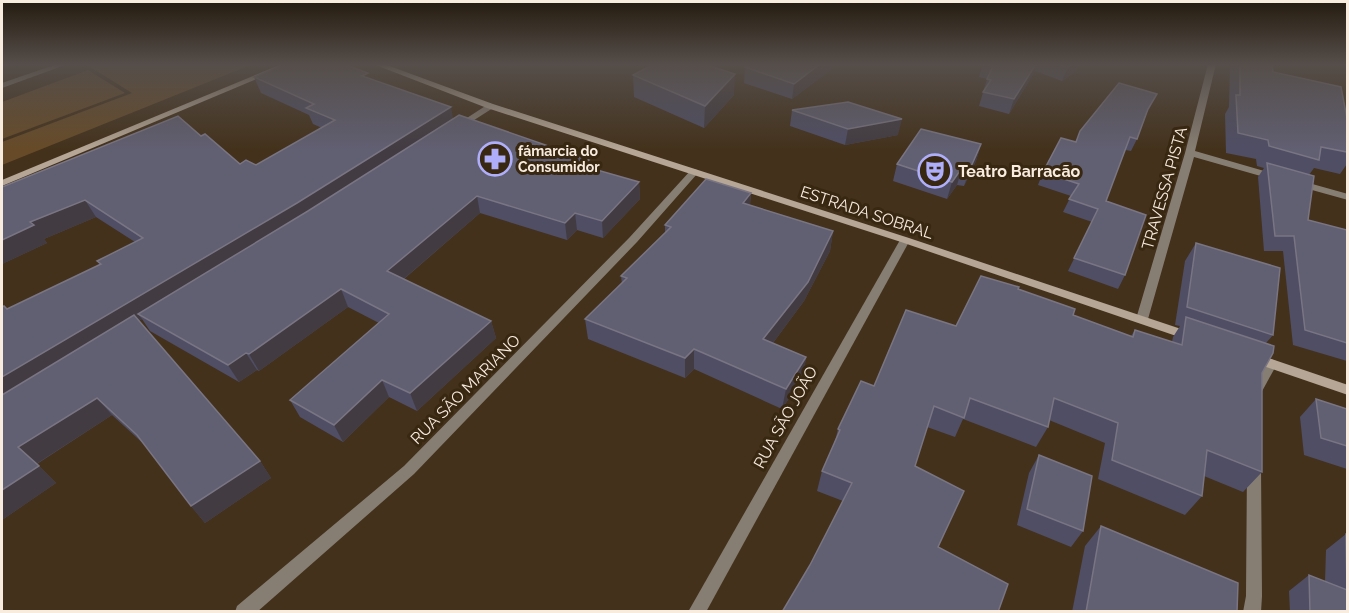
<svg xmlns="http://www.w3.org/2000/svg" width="1349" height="613" font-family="Raleway,sans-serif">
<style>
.green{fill:#674b28}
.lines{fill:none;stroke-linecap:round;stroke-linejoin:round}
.street{fill:#877e73;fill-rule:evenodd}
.secondary{fill:#b5a695;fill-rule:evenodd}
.wall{fill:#4f4e65}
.shaded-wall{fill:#423b42}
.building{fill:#615f72;stroke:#797583;stroke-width:1.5}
.labels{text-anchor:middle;stroke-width:6;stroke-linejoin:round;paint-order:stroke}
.far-poi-label{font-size:14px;font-weight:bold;fill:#f8ecdf;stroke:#382711;text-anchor:start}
.poi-label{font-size:16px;font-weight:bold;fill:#f8ecdf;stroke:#382711;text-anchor:start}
.street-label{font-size:16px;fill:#f8ecdf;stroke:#382711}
</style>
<rect width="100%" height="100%" fill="#43311b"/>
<g class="green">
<path d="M 91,64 L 253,64 L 2,165 L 2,142 L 132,93 L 87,65 Z"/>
<path d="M 88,70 L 125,93 L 2,139 L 2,102 Z"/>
</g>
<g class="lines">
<g class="street">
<path d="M 57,64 L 68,64 L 2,88 L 2,83 Z"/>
<path d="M 1208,64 L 1216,64 L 1195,151 L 1278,175 L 1280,177 L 1275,180 L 1194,157 L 1148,319 L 1142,323 L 1136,319 L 1185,153 Z"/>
<path d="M 490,103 L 494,106 L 493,108 L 460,129 L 454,129 L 453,127 Z"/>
<path d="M 694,169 L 697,170 L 697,174 L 637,242 L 414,474 L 257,612 L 235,612 L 237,606 L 404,466 L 629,238 L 691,170 Z"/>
<path d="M 1298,180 L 1348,194 L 1348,200 L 1294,185 L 1293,183 Z"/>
<path d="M 905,237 L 910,240 L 706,612 L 688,612 L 900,240 Z"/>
<path d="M 1271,359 L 1276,361 L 1277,364 L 1260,395 L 1255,396 L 1250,395 L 1248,391 L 1250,387 L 1266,361 Z"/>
<path d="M 1254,460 L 1259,462 L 1261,466 L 1262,596 L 1261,612 L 1243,612 L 1246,596 L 1247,466 L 1249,462 Z"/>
</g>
<g class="secondary">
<path d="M 282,64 L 292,64 L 2,186 L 2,180 Z"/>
<path d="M 373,64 L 384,64 L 493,104 L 909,238 L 1196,334 L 1198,337 L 1196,340 L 1188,340 L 901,242 L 487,108 Z"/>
<path d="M 1254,353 L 1348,385 L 1348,395 L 1249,361 L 1248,358 L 1249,355 Z"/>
</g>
</g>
<g class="wall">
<path d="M 750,64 L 833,64 L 833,68 L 792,99 L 744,83 L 745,67 Z"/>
<path d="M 983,64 L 1079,64 L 1076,71 L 1062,81 L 1035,71 L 1009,114 L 979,106 L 987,79 L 979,77 Z"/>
<path d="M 1230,64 L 1272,64 L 1273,72 L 1347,118 L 1347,164 L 1340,174 L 1314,168 L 1309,175 L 1308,220 L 1347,230 L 1347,361 L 1293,345 L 1283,251 L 1264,251 L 1258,177 L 1264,168 L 1257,166 L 1256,159 L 1226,153 L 1225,114 L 1229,107 Z"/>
<path d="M 633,75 L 734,95 L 704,128 L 634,97 Z"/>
<path d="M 254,77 L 369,78 L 453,119 L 589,168 L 639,182 L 640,199 L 603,238 L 577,230 L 567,240 L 480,213 L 404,279 L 491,321 L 496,338 L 417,411 L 389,397 L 343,442 L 300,417 L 290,400 L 379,323 L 348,307 L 259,371 L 257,370 L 239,382 L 150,331 L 142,319 L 139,321 L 260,461 L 271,478 L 205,523 L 191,506 L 147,447 L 112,415 L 37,464 L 56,483 L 2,520 L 7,309 L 100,265 L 97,261 L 135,242 L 96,217 L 44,239 L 47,243 L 2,264 L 2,187 L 201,136 L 240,164 L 256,165 L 322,128 L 313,124 L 309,115 L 261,93 Z"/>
<path d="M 1151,106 L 1145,115 L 1137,139 L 1131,151 L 1125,150 L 1106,201 L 1125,275 L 1118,289 L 1068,271 L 1092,222 L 1063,212 L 1071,196 L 1038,185 L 1043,172 L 1075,142 Z"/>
<path d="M 792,110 L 898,135 L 845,145 L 790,126 Z"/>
<path d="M 981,144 L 976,161 L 964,186 L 957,185 L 947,199 L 893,181 L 897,164 Z"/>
<path d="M 751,193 L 750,205 L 833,231 L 830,251 L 804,301 L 773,343 L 806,357 L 803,377 L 782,409 L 694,369 L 685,378 L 588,339 L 585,319 L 622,284 L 621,276 L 665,233 L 665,225 Z"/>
<path d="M 1196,243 L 1273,335 L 1266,343 L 1262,373 L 1262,472 L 1243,492 L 1204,476 L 1202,496 L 1185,515 L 1098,479 L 1105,443 L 1049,420 L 1048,427 L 1036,447 L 963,419 L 955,437 L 927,427 L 810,565 L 843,501 L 817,491 L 822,471 L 835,441 L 838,429 L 874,386 L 956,326 L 1018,289 L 1073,315 L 1131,336 L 1135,330 L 1172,342 L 1173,337 L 1180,326 L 1175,325 L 1185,261 Z"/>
<path d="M 1316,399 L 1347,409 L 1347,469 L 1304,455 L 1300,417 Z"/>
<path d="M 1039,455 L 1083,531 L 1071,547 L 1017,525 L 1029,473 Z"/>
<path d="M 1101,526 L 1237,612 L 1072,612 L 1085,546 Z"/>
<path d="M 1346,534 L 1347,612 L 1290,612 L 1289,591 L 1309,575 L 1325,582 L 1326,550 Z"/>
</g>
<g class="shaded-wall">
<path d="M 820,64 L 833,64 L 833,68 L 792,99 L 794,84 Z"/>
<path d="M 1036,64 L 1037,64 L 1035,71 L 1009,114 L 1014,99 Z"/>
<path d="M 1072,64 L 1079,64 L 1076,71 L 1062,81 L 1068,67 Z"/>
<path d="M 735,74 L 734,95 L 704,128 L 705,106 Z"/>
<path d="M 1157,94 L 1151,106 L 1142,121 L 1148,109 Z"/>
<path d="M 451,107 L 454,123 L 138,314 L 142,319 L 2,405 L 2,377 Z"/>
<path d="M 902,119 L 898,135 L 845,145 L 848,129 Z"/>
<path d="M 981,144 L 976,161 L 964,186 L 970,169 Z"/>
<path d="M 589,160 L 590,177 L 583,166 Z"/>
<path d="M 962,168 L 957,185 L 947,199 L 952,182 Z"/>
<path d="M 639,182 L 640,199 L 603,238 L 602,221 Z"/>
<path d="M 751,193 L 749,212 L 743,203 Z"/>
<path d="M 477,196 L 480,213 L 393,288 L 387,271 Z"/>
<path d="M 85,200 L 96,217 L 44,239 L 47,243 L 2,264 L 2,240 L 30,222 Z"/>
<path d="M 575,213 L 577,230 L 567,240 L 565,223 Z"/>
<path d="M 833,231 L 830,251 L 804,301 L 761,359 L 763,339 Z"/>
<path d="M 341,289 L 348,307 L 259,371 L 249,354 Z"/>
<path d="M 491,321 L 496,338 L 417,411 L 410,393 Z"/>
<path d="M 694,349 L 694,369 L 685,378 L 685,358 Z"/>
<path d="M 246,353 L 257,370 L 239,382 L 228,365 Z"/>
<path d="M 806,357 L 803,377 L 782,409 L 786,389 Z"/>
<path d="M 382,380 L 389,397 L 343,442 L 334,425 Z"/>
<path d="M 97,398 L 112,415 L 36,464 L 18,447 Z"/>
<path d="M 260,461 L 271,478 L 205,523 L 191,506 Z"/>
<path d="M 39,466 L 56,483 L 2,520 L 2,490 Z"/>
</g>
<g class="building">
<path d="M 286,64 L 344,64 L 368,73 L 362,76 L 451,107 L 297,203 L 2,377 L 2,307 L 4,306 L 7,309 L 101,264 L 97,261 L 143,238 L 85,200 L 30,222 L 34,225 L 2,240 L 2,187 L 178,116 L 201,136 L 205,134 L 240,164 L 246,160 L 256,165 L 335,120 L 306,108 L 314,104 L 254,77 Z"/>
<path d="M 654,64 L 704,64 L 735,74 L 705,106 L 633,75 Z"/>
<path d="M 750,64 L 820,64 L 794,84 L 745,67 Z"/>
<path d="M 985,64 L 1036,64 L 1014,99 L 983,92 L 991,80 L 987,79 L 993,66 Z"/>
<path d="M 1058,64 L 1072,64 L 1068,67 Z"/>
<path d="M 1240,64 L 1272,64 L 1273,72 L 1341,87 L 1347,118 L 1347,152 L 1321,147 L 1319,160 L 1269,146 L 1268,140 L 1238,133 L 1236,95 L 1240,95 Z"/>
<path d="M 1119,83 L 1157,94 L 1148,109 L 1137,139 L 1130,137 L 1106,201 L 1146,215 L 1125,275 L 1074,258 L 1098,209 L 1069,199 L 1079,184 L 1043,172 L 1061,138 L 1076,142 L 1080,131 Z"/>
<path d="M 848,102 L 902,119 L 848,129 L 792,110 Z"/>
<path d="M 459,115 L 589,160 L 583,166 L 639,182 L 602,221 L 575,213 L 565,223 L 477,196 L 387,271 L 491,321 L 410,393 L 382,380 L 334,425 L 290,400 L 389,314 L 341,289 L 249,354 L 246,353 L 228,365 L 138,314 L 308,211 Z"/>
<path d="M 921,129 L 981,144 L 970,169 L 962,168 L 952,182 L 897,164 Z"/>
<path d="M 1267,163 L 1314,176 L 1308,220 L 1347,230 L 1347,343 L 1305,330 L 1294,236 L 1275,236 Z"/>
<path d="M 706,179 L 751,193 L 743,203 L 833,231 L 808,282 L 763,339 L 806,357 L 786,389 L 694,349 L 685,358 L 585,319 L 627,278 L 621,276 L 671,227 L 665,225 Z"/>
<path d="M 1196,243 L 1280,268 L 1273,335 L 1187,307 Z"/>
<path d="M 981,276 L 1019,287 L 1018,289 L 1075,309 L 1073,315 L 1133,337 L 1135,330 L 1182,345 L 1186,317 L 1274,346 L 1273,353 L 1262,373 L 1262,472 L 1207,450 L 1202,496 L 1112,460 L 1118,423 L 1054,398 L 1048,427 L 970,398 L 964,418 L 934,406 L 915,466 L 964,491 L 938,547 L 1008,584 L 998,612 L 782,612 L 810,565 L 852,483 L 822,471 L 840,430 L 838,429 L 861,381 L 874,386 L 906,310 L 956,326 Z"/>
<path d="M 134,315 L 260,461 L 191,506 L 137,435 L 97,398 L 18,447 L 39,466 L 2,490 L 2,395 Z"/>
<path d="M 1316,399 L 1347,409 L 1347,446 L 1321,438 Z"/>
<path d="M 1039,455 L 1092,476 L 1083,531 L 1027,509 Z"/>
<path d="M 1101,526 L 1238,583 L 1237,612 L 1086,612 Z"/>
<path d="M 1346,534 L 1347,534 L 1347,612 L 1310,612 L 1309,575 L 1347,590 Z"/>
</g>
<linearGradient id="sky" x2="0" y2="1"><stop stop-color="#251b0f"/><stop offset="0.43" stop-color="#554e4a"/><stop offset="1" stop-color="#554e4a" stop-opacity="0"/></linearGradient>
<rect width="1349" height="150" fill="url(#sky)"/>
<defs>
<symbol id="pharmacy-ring" viewBox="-11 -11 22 22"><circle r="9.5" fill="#382711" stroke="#aeaefa" stroke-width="1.5"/><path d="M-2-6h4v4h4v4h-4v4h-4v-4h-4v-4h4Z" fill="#aeaefa"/></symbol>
<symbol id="theatre-ring" viewBox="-11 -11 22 22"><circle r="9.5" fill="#382711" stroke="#aeaefa" stroke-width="1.5"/><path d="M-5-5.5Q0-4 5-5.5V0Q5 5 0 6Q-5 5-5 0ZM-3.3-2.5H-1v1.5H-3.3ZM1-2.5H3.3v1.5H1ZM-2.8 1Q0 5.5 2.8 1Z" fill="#aeaefa"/></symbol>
</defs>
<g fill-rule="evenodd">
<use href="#pharmacy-ring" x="476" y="140" width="38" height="38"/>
<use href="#theatre-ring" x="916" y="152" width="38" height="38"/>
</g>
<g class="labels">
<g class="far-poi-label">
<text x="518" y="156">fámarcia do<tspan x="518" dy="16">Consumidor</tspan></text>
</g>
<g class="poi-label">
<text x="958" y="177">Teatro Barracão</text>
</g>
<g class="street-label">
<text transform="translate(1164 188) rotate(-74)" y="6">TRAVESSA PISTA</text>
<text transform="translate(867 212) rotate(18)" y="6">ESTRADA SOBRAL</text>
<text transform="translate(465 389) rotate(-45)" y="6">RUA SÃO MARIANO</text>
<text transform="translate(785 417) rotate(-61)" y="6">RUA SÃO JOÃO</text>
</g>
</g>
<rect width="1349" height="613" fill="none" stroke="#f8ecdf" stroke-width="6"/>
</svg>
